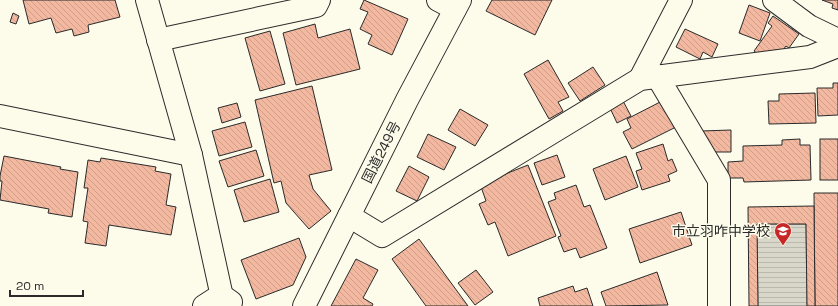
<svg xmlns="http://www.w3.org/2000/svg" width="838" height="306" font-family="'Space Grotesk','Noto Sans JP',sans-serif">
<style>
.water{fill:url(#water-rules);stroke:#74746e}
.building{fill:url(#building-back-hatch);stroke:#2b2b2b}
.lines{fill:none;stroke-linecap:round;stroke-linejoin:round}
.minor-casing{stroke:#2b2b2b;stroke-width:24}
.highway-casing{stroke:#2b2b2b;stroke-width:24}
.minor{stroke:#fdfbea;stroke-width:22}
.highway{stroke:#fdfbea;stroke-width:22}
.labels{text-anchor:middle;stroke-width:3;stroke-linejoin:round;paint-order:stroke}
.street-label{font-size:14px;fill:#2b2b2b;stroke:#fdfbea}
.poi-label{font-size:14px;fill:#2b2b2b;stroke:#fdfbea;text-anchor:end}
</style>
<defs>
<pattern id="water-rules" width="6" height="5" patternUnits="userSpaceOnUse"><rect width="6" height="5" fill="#d8d7c9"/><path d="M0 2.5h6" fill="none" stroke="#bab9ad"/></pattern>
<pattern id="building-back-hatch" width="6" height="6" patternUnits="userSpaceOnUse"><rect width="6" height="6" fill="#f2b8a0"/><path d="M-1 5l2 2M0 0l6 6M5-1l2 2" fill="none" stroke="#d09e8a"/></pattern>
</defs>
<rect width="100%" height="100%" fill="#fdfbea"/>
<path class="water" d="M 757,224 L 806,224 L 807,306 L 758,306 Z"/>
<g class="building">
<path d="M 23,0 L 115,0 L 120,17 L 88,25 L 89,32 L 74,36 L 72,29 L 56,33 L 51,18 L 29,24 Z"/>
<path d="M 364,0 L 408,19 L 392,55 L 368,44 L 372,35 L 360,29 L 368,12 L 360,9 Z"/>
<path d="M 492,0 L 552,0 L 535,35 L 486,11 Z"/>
<path d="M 822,0 L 838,0 L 838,10 L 832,8 L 833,4 Z"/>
<path d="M 749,5 L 770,13 L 760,41 L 739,33 Z"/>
<path d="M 13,13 L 19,16 L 16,24 L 10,22 Z"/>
<path d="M 773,16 L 799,34 L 789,48 L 786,46 L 780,54 L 762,57 L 754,51 L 772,26 L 768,23 Z"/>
<path d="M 315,24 L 318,38 L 350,29 L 360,69 L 296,85 L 283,33 Z"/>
<path d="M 685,29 L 718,44 L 712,57 L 703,52 L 700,59 L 676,47 Z"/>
<path d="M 270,31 L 285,84 L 260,91 L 245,38 Z"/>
<path d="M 548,60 L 569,97 L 558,102 L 563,111 L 549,119 L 524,74 Z"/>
<path d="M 593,67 L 605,85 L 580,101 L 568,83 Z"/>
<path d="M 833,83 L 838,83 L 838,115 L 818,116 L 817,88 L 833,88 Z"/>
<path d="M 312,86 L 332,170 L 309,175 L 313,189 L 331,211 L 309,229 L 286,203 L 281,181 L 274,183 L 255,100 Z"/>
<path d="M 815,93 L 816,123 L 769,124 L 768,101 L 779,101 L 779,94 Z"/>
<path d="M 623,101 L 631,116 L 617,123 L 610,108 Z"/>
<path d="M 662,101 L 676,127 L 632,149 L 623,132 L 631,128 L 627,119 Z"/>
<path d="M 237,103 L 241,117 L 222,123 L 218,108 Z"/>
<path d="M 460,109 L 488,125 L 475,146 L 448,130 Z"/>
<path d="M 245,122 L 252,147 L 219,156 L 212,131 Z"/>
<path d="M 731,130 L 731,152 L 714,152 L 701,131 Z"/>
<path d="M 428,134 L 456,147 L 444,170 L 417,157 Z"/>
<path d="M 800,139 L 800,145 L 810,145 L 811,180 L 744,182 L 743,178 L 728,178 L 728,162 L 743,161 L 743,146 L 782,145 L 782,140 Z"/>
<rect x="820" y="139" width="18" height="41"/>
<path d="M 663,144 L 668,161 L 672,159 L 677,171 L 668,175 L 670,181 L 642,190 L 636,171 L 642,169 L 636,153 Z"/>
<path d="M 256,150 L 264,176 L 228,187 L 219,161 Z"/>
<path d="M 557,155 L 565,177 L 542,185 L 534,163 Z"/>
<path d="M 4,156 L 61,167 L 60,169 L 78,172 L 72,217 L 48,213 L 49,209 L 0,200 L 2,181 L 0,181 L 0,176 Z"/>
<path d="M 626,156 L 638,187 L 605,200 L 593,169 Z"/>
<path d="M 101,158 L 156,167 L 155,171 L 171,174 L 166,205 L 176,207 L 171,235 L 109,225 L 106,246 L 85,243 L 88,222 L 83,221 L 88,188 L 84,188 L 88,160 L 100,162 Z"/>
<path d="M 528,165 L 556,236 L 508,256 L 495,222 L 488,225 L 479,204 L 486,201 L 480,184 Z"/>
<path d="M 409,166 L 429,177 L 417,201 L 396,191 Z"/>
<path d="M 270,179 L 279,212 L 244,222 L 234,190 Z"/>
<path d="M 576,185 L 584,207 L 590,205 L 607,248 L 580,258 L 576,248 L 564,252 L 558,237 L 561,236 L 548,202 L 556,199 L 554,193 Z"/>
<path d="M 814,193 L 838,193 L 838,306 L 815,306 Z"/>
<path d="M 814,206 L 815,306 L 807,306 L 806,224 L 757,224 L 758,306 L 749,306 L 748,207 Z"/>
<path d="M 681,212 L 692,245 L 640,263 L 629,229 Z"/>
<path d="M 299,238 L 306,257 L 293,285 L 256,299 L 241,260 Z"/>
<path d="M 419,239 L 468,306 L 426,306 L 392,259 Z"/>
<path d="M 356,259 L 378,270 L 363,298 L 373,304 L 372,306 L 331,306 Z"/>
<path d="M 476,270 L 493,292 L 475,305 L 458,283 Z"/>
<path d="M 657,272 L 668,305 L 606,306 L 601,292 Z"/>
<path d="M 573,286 L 575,292 L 587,288 L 593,306 L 540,306 L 538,298 Z"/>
</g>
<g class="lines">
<defs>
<g id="minor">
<path d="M 147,0 L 191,155 L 224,306"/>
<path d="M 438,0 L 455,9"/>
<path d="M 774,0 L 809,26 L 838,40"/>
<path d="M 158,40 L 316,6 L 319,0"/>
<path d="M 657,76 L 719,180 L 719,306"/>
<path d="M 640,79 L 681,0"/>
<path d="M 0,116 L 191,155"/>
<path d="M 349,216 L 382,236 L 640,79 L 810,57 L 838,46"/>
<path d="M 204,306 L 221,295 L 231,302"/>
</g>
<path id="highway" d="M 304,306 L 407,100 L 460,0"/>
</defs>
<use href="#minor" class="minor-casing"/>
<use href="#highway" class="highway-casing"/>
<use href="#minor" class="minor"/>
<use href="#highway" class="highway"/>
</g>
<defs>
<symbol id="school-pin" viewBox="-11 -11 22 30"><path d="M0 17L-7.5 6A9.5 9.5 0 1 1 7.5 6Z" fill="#c62828" stroke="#fdfbea"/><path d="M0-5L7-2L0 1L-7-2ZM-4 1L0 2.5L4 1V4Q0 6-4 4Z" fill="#fff"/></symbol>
</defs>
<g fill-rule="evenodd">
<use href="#school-pin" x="773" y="221" width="20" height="27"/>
</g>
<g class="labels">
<g class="street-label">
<text transform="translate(381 152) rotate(-63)" y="5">国道249号</text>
</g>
<g class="poi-label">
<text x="770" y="236">市立羽咋中学校</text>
</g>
</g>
<path d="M10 290v6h73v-6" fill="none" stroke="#2b2b2b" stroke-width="2"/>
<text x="16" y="290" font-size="12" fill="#2b2b2b" stroke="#fdfbea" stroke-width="3" paint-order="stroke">20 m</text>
</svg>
